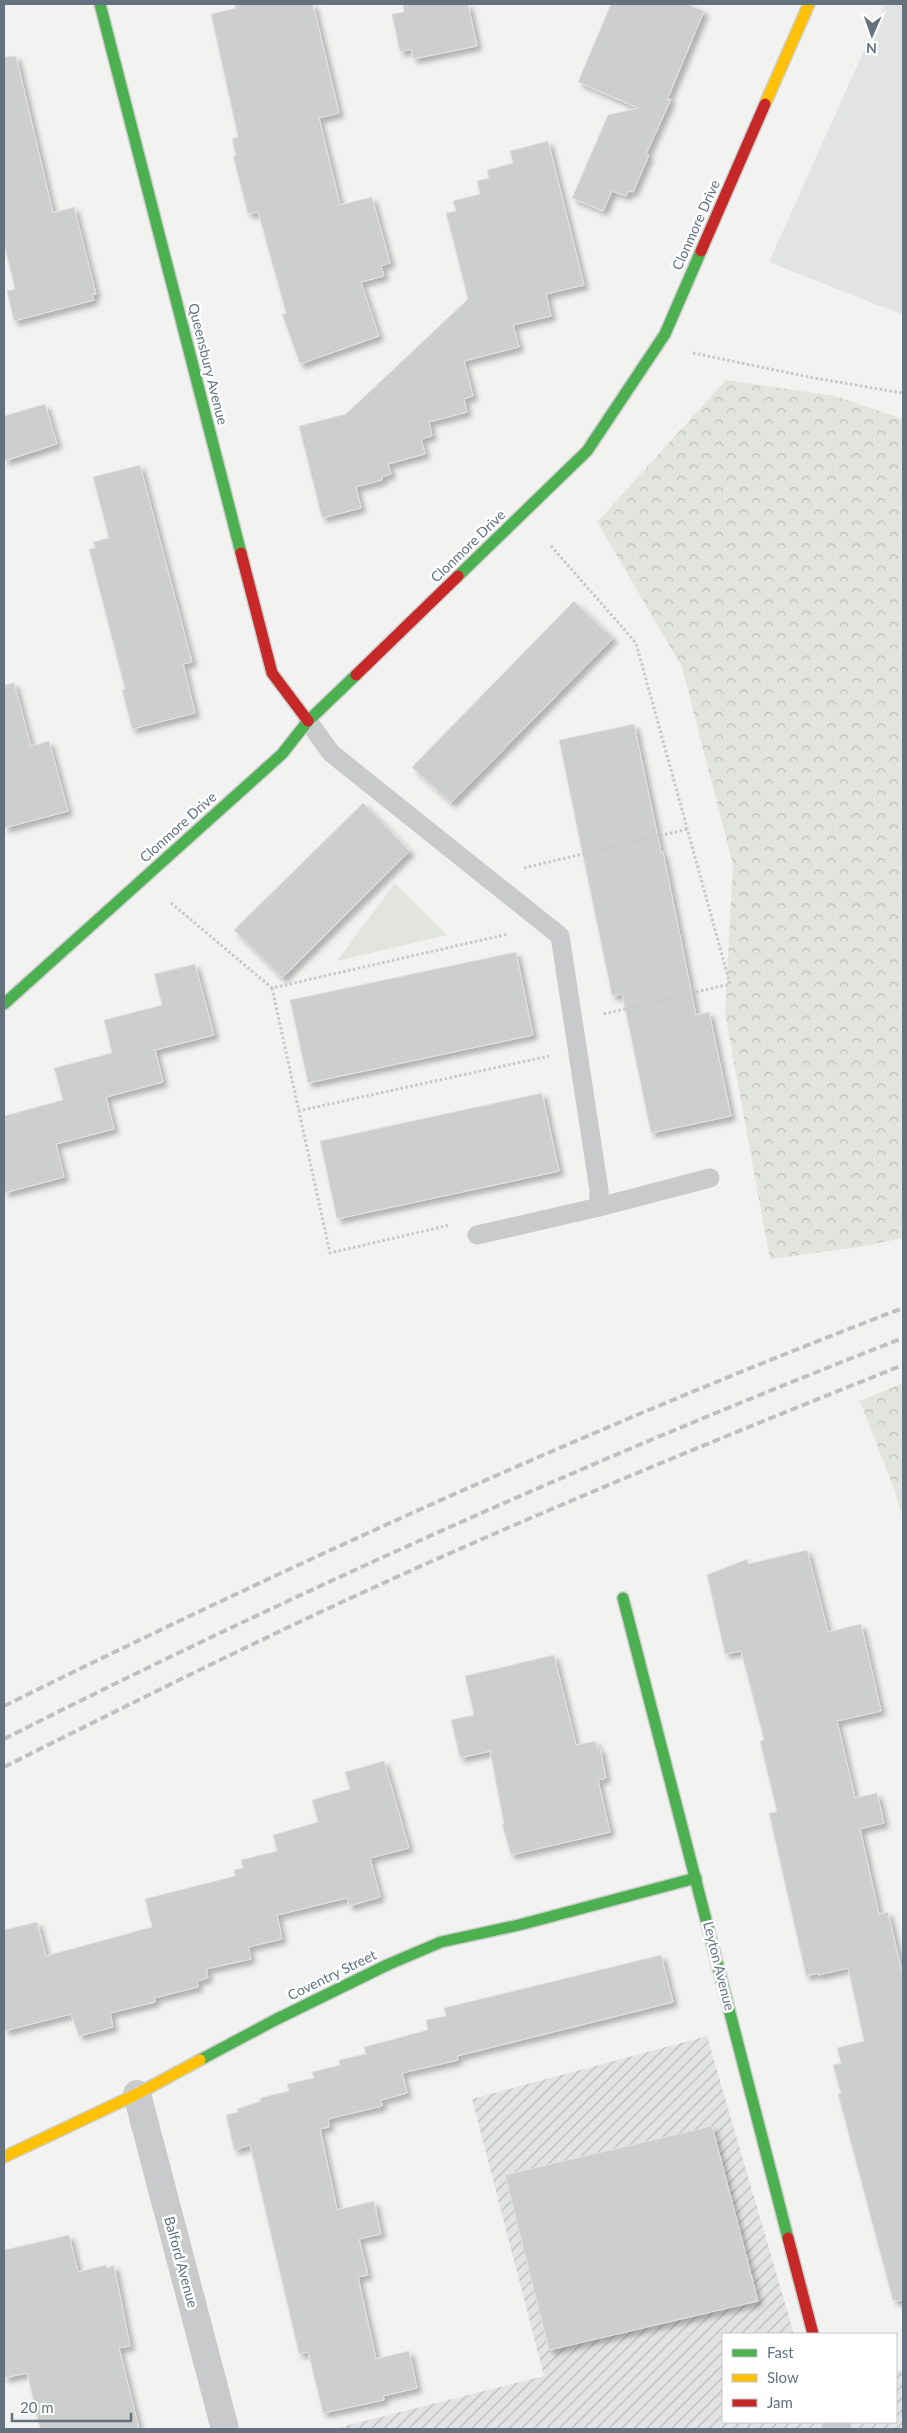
<svg xmlns="http://www.w3.org/2000/svg" width="907" height="2433" font-family="Lato,sans-serif">
<style>
.built{fill:#e2e4e3}
.industrial{fill:url(#industrial-furrows)}
.green{fill:#e2e5df}
.forest{fill:url(#forest-crowns)}
.building{fill:#cdcece;stroke:#e2e2e0;filter:url(#shadow)}
.lines{fill:none;stroke-linecap:round;stroke-linejoin:round}
.fast-casing{stroke:#cecfcf;stroke-width:14}
.slow-casing{stroke:#cecfcf;stroke-width:14}
.jam-casing{stroke:#cecfcf;stroke-width:14}
.path{stroke:#c7c8c7;stroke-width:3;stroke-dasharray:2.5 2.5;stroke-linecap:butt}
.lane{stroke:#c8cacb;stroke-width:19}
.street{stroke:#c8cacb;stroke-width:28}
.fast{stroke:#4caf50;stroke-width:11}
.slow{stroke:#ffc107;stroke-width:11}
.jam{stroke:#c62828;stroke-width:11}
.rail{stroke:#bfc0c1;stroke-width:4;stroke-dasharray:8 4;stroke-linecap:butt}
.labels{text-anchor:middle;stroke-width:5;stroke-linejoin:round;paint-order:stroke}
.street-label{font-size:14px;fill:#647280;stroke:#fff}
</style>
<defs>
<pattern id="industrial-furrows" width="10" height="10" patternUnits="userSpaceOnUse" patternTransform="scale(1.25)"><rect width="10" height="10" fill="#e2e4e3"/><path d="M-1 1l2-2M0 10L10 0M9 11l2-2" fill="none" stroke="#bbbdbd"/></pattern>
<pattern id="forest-crowns" width="20" height="18" patternUnits="userSpaceOnUse" patternTransform="scale(1.25)"><rect width="20" height="18" fill="#e2e5df"/><path d="M2 6a3 3 0 1 1 6 0M12 15a3 3 0 1 1 6 0" fill="none" stroke="#bbbeba"/></pattern>
<filter id="shadow"><feDropShadow dx="4.5" dy="4.5" stdDeviation="2.5" flood-color="#0004"/></filter>
</defs>
<rect width="100%" height="100%" fill="#f2f3f1"/>
<path class="built" d="M 885,4 L 903,4 L 903,315 L 769,262 Z"/>
<path class="industrial" d="M 707,2036 L 794,2334 L 723,2334 L 723,2422 L 896,2422 L 896,2372 L 903,2370 L 903,2429 L 333,2429 L 544,2376 L 472,2099 Z"/>
<g class="green">
<path d="M 395,883 L 447,935 L 337,961 Z"/>
<path d="M 903,1486 L 903,1520 L 894,1489 Z"/>
</g>
<g class="forest">
<path d="M 726,380 L 835,396 L 903,419 L 903,1238 L 860,1247 L 770,1259 L 725,1014 L 733,865 L 682,667 L 597,522 Z"/>
<path d="M 903,1383 L 903,1486 L 894,1489 L 860,1401 Z"/>
</g>
<g class="building">
<path d="M 234,4 L 313,4 L 339,113 L 319,118 L 340,205 L 372,197 L 390,263 L 381,266 L 384,276 L 361,282 L 379,336 L 300,364 L 282,314 L 286,313 L 258,212 L 248,214 L 233,156 L 236,156 L 232,139 L 238,137 L 211,14 L 236,8 Z"/>
<path d="M 403,4 L 468,4 L 477,46 L 413,59 L 411,49 L 400,52 L 392,14 L 404,12 Z"/>
<path d="M 611,4 L 687,4 L 704,11 L 667,100 L 671,99 L 646,154 L 649,155 L 633,192 L 629,191 L 626,196 L 612,191 L 603,211 L 572,198 L 608,115 L 638,108 L 578,82 Z"/>
<path d="M 16,56 L 53,213 L 74,207 L 96,294 L 92,295 L 94,300 L 14,321 L 7,291 L 15,289 L 4,244 L 4,57 Z"/>
<path d="M 548,141 L 584,285 L 546,294 L 551,316 L 513,325 L 519,347 L 464,361 L 473,396 L 464,399 L 467,412 L 429,422 L 432,436 L 421,439 L 425,454 L 388,464 L 391,474 L 382,477 L 382,480 L 356,487 L 361,508 L 322,518 L 299,426 L 346,414 L 468,299 L 446,213 L 456,211 L 453,201 L 480,194 L 477,181 L 489,178 L 487,170 L 513,163 L 510,151 Z"/>
<path d="M 45,404 L 57,444 L 4,461 L 4,416 Z"/>
<path d="M 140,465 L 192,662 L 183,664 L 195,713 L 132,729 L 122,690 L 125,689 L 89,549 L 95,548 L 93,542 L 109,538 L 93,477 Z"/>
<path d="M 574,601 L 613,638 L 451,803 L 412,767 Z"/>
<path d="M 14,683 L 31,746 L 49,741 L 68,811 L 4,828 L 4,685 Z"/>
<path d="M 634,724 L 661,852 L 663,852 L 696,1015 L 709,1012 L 731,1116 L 651,1133 L 622,994 L 612,996 L 559,740 Z"/>
<path d="M 363,803 L 410,851 L 282,978 L 234,930 Z"/>
<path d="M 516,952 L 533,1035 L 308,1083 L 290,1000 Z"/>
<path d="M 195,964 L 214,1035 L 155,1050 L 163,1082 L 106,1097 L 114,1129 L 56,1144 L 64,1177 L 4,1193 L 4,1116 L 63,1100 L 54,1068 L 112,1053 L 104,1020 L 162,1005 L 154,974 Z"/>
<path d="M 542,1093 L 559,1171 L 337,1219 L 320,1141 Z"/>
<path d="M 807,1550 L 828,1632 L 861,1624 L 881,1711 L 837,1721 L 855,1798 L 877,1793 L 884,1823 L 860,1829 L 879,1914 L 888,1912 L 903,1977 L 903,2300 L 893,2301 L 838,2094 L 841,2094 L 833,2065 L 841,2063 L 837,2048 L 864,2041 L 848,1968 L 818,1975 L 818,1973 L 806,1976 L 769,1813 L 777,1812 L 760,1741 L 764,1740 L 741,1651 L 725,1654 L 707,1575 L 747,1559 L 748,1564 Z"/>
<path d="M 554,1655 L 576,1745 L 596,1741 L 597,1749 L 600,1748 L 606,1778 L 598,1780 L 610,1832 L 511,1855 L 502,1824 L 504,1824 L 490,1751 L 460,1758 L 451,1720 L 474,1715 L 465,1676 Z"/>
<path d="M 384,1761 L 409,1848 L 370,1858 L 380,1897 L 349,1906 L 347,1898 L 277,1915 L 282,1939 L 248,1947 L 251,1959 L 206,1969 L 208,1978 L 197,1981 L 198,1987 L 154,1998 L 155,2002 L 110,2013 L 113,2027 L 79,2036 L 71,2014 L 4,2031 L 4,1930 L 37,1922 L 46,1956 L 152,1927 L 145,1899 L 235,1876 L 234,1870 L 243,1868 L 241,1860 L 277,1851 L 273,1835 L 318,1822 L 312,1800 L 350,1789 L 345,1772 Z"/>
<path d="M 661,1955 L 673,2002 L 457,2056 L 458,2060 L 402,2073 L 407,2093 L 381,2100 L 382,2106 L 328,2119 L 329,2127 L 320,2129 L 337,2210 L 374,2201 L 381,2234 L 359,2239 L 368,2275 L 358,2277 L 376,2359 L 409,2351 L 417,2388 L 383,2396 L 384,2400 L 323,2413 L 308,2352 L 299,2354 L 250,2145 L 234,2150 L 226,2115 L 238,2112 L 237,2109 L 261,2101 L 260,2098 L 289,2091 L 287,2084 L 314,2078 L 312,2072 L 340,2065 L 339,2060 L 366,2054 L 364,2047 L 428,2030 L 426,2020 L 446,2016 L 444,2008 Z"/>
<path d="M 712,2126 L 758,2301 L 549,2350 L 505,2175 Z"/>
<path d="M 69,2235 L 78,2272 L 106,2265 L 107,2268 L 114,2265 L 130,2346 L 119,2348 L 139,2429 L 40,2429 L 27,2373 L 4,2378 L 4,2250 Z"/>
</g>
<g class="lines">
<defs>
<g id="fast">
<path d="M 100,4 L 241,553"/>
<path d="M 458,576 L 587,451 L 665,334 L 701,251"/>
<path d="M 4,1004 L 282,754 L 308,721 L 356,675"/>
<path d="M 623,1598 L 788,2238"/>
<path d="M 200,2060 L 275,2020 L 387,1965 L 441,1942 L 519,1925 L 696,1878"/>
</g>
<g id="slow">
<path d="M 765,104 L 809,4"/>
<path d="M 4,2157 L 137,2094 L 200,2060"/>
</g>
<g id="jam">
<path d="M 701,251 L 765,104"/>
<path d="M 241,553 L 272,673 L 308,721"/>
<path d="M 356,675 L 458,576"/>
<path d="M 788,2238 L 813,2334"/>
</g>
</defs>
<use href="#fast" class="fast-casing"/>
<use href="#slow" class="slow-casing"/>
<use href="#jam" class="jam-casing"/>
<g class="path">
<path d="M 693,353 L 814,378 L 903,393"/>
<path d="M 551,546 L 636,643 L 730,984 L 603,1014"/>
<path d="M 524,868 L 688,829"/>
<path d="M 171,903 L 272,988 L 508,934"/>
<path d="M 272,988 L 330,1253 L 450,1225"/>
<path d="M 298,1111 L 549,1056"/>
</g>
<g class="lane">
<path d="M 308,721 L 331,753 L 560,936 L 599,1190 L 599,1207 L 477,1235"/>
<path d="M 599,1207 L 710,1178"/>
</g>
<g class="street">
<path d="M 137,2094 L 225,2429"/>
<path d="M 836,2422 L 837,2429"/>
</g>
<use href="#fast" class="fast"/>
<use href="#slow" class="slow"/>
<use href="#jam" class="jam"/>
<g class="rail">
<path d="M 4,1706 C 298,1561 597,1425 903,1308"/>
<path d="M 4,1739 C 297,1591 597,1457 903,1338"/>
<path d="M 4,1767 C 116,1711 228,1655 342,1602 C 526,1517 715,1440 903,1365"/>
</g>
</g>
<g class="labels">
<g class="street-label">
<text transform="translate(696 225) rotate(-66)" y="5">Clonmore Drive</text>
<text transform="translate(208 364) rotate(76)" y="5">Queensbury Avenue</text>
<text transform="translate(468 546) rotate(-44)" y="5">Clonmore Drive</text>
<text transform="translate(178 827) rotate(-42)" y="5">Clonmore Drive</text>
<text transform="translate(719 1966) rotate(76)" y="5">Leyton Avenue</text>
<text transform="translate(332 1975) rotate(-26)" y="5">Coventry Street</text>
<text transform="translate(181 2262) rotate(75)" y="5">Balford Avenue</text>
</g>
</g>
<rect width="907" height="2433" fill="none" stroke="#647280" stroke-width="10"/>
<rect x="722" y="2333" width="175" height="90" fill="#ffffff" stroke="#c1c7cc"/>
<rect x="732" y="2349" width="25" height="8" fill="#4caf50" stroke="#c1c7cc"/>
<text x="767" y="2358" font-size="15" fill="#647280">Fast</text>
<rect x="732" y="2374" width="25" height="8" fill="#ffc107" stroke="#c1c7cc"/>
<text x="767" y="2383" font-size="15" fill="#647280">Slow</text>
<rect x="732" y="2399" width="25" height="8" fill="#c62828" stroke="#c1c7cc"/>
<text x="767" y="2408" font-size="15" fill="#647280">Jam</text>
<g transform="translate(872 35) rotate(182)" stroke="#ffffff" stroke-width="4" paint-order="stroke">
<path d="M0-4L9 19L0 12L-9 19Z" fill="#647280"/>
<text y="-8" font-size="14" font-weight="bold" text-anchor="middle" fill="#647280">N</text>
</g>
<path d="M12 2413v8h119v-8" fill="none" stroke="#647280" stroke-width="2.5"/>
<text x="20" y="2413" font-size="15" fill="#647280" stroke="#ffffff" stroke-width="4" paint-order="stroke">20 m</text>
</svg>
